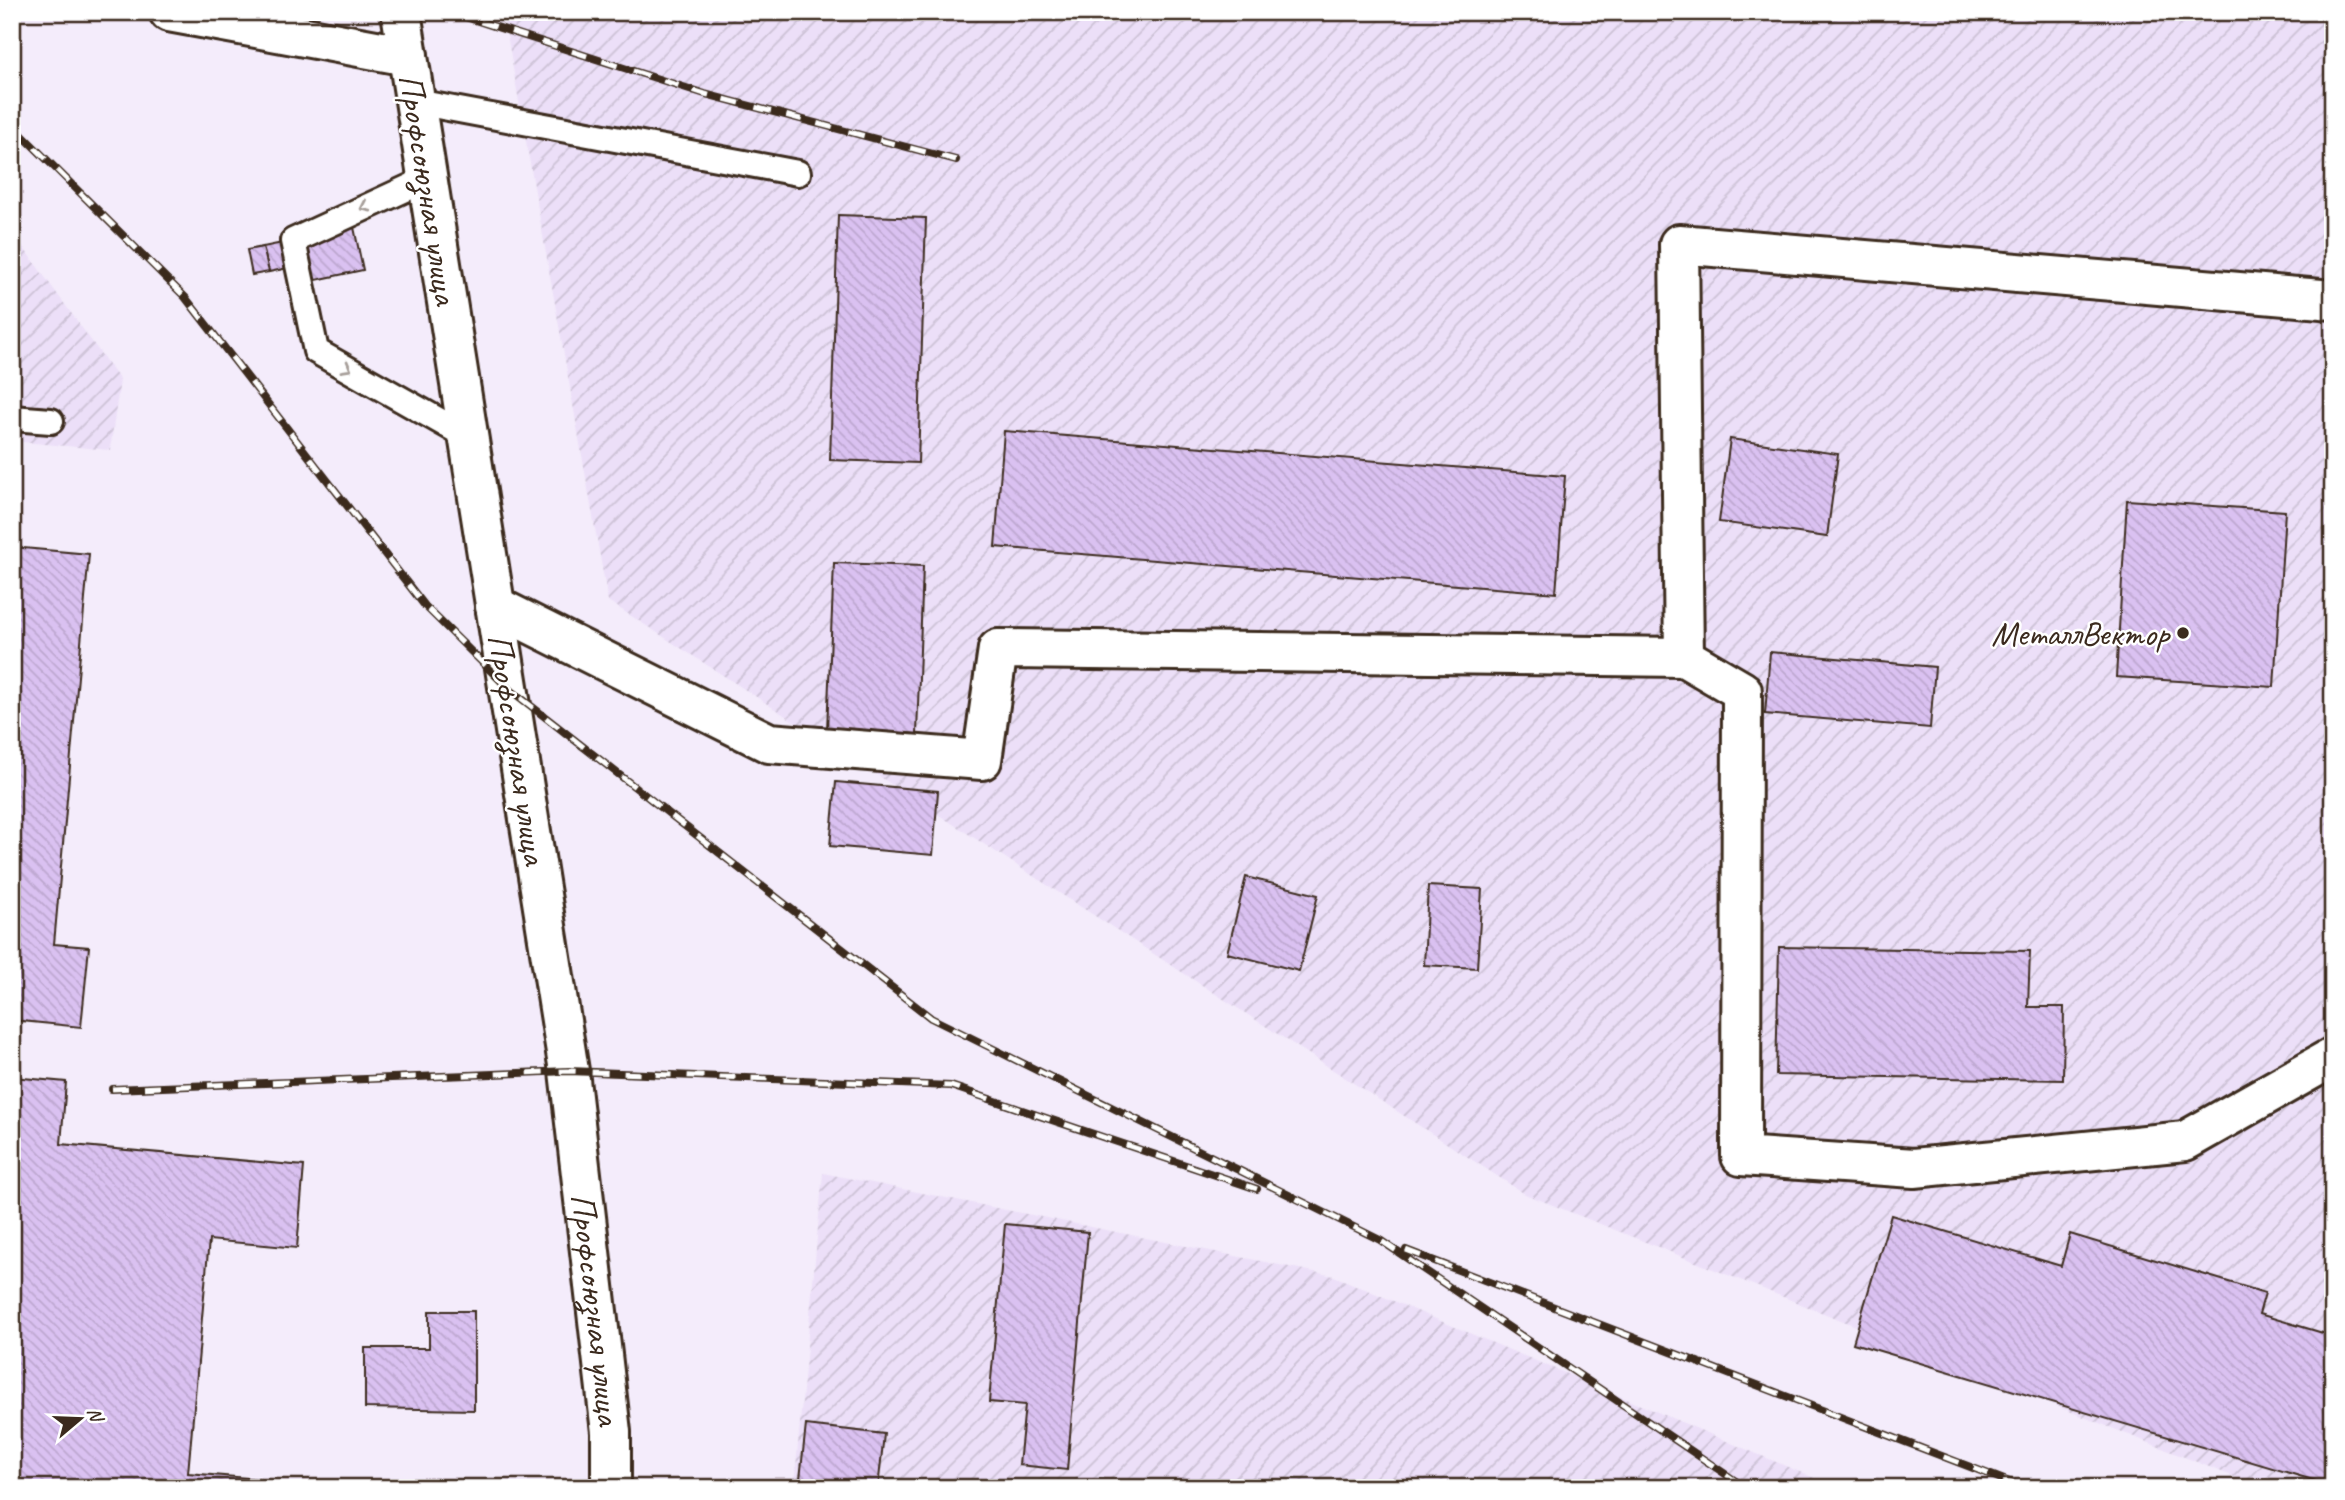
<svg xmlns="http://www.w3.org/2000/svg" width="2345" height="1500" font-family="Caveat,sans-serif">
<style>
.industrial{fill:url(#industrial-furrows)}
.building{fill:url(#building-back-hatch);stroke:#3b2a1e;stroke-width:2}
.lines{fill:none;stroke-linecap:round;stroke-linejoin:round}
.lane-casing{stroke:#3b2a1e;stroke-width:30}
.street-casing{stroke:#3b2a1e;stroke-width:44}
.secondary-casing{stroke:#3b2a1e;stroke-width:44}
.lane{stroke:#fff;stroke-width:24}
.street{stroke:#fff;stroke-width:38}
.secondary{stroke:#fff;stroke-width:38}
.rail-casing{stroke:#3b2a1e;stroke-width:8}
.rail{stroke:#fff;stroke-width:5;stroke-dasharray:16;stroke-linecap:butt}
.oneway{stroke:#a79f9a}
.poi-dot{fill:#3b2a1e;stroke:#fff;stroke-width:2.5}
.labels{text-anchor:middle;stroke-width:5;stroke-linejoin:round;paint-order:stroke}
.street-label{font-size:35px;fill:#3b2a1e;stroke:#fff}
.poi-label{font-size:35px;fill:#3b2a1e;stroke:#fff;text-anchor:end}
</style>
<defs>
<pattern id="industrial-furrows" width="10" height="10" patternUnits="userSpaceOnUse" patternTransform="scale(1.75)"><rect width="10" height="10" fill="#ecdff8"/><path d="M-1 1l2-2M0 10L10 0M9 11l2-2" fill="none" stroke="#cbc0d4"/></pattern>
<pattern id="building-back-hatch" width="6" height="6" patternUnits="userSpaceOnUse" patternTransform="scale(1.75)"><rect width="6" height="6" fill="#dac1f1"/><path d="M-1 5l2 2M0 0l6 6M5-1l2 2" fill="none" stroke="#bca6ce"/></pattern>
</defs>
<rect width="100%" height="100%" fill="#f4ecfb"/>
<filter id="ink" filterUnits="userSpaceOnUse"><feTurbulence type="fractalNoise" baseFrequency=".0143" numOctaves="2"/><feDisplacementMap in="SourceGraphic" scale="14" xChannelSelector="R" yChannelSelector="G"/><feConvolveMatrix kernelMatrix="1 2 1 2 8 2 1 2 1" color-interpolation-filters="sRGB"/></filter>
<g filter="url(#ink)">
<g class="industrial">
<path d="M 503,12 L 2333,12 L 2333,1488 L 2262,1488 L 1525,1194 L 608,601 Z"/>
<path d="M 12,232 L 120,380 L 110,450 L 12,441 Z"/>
<path d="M 823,1173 L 1334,1276 L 1838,1488 L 794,1488 Z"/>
</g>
<g class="building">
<path d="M 351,213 L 363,270 L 311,281 L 307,264 L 269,272 L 263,247 L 302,239 L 299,224 Z"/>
<path d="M 838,215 L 926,218 L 918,463 L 830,460 Z"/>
<path d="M 263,247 L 269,272 L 252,275 L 247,250 Z"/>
<path d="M 1004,431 L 1565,476 L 1556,593 L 995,547 Z"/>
<path d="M 1730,439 L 1838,454 L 1827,537 L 1719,522 Z"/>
<path d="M 2127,500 L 2285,511 L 2274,687 L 2116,677 Z"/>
<path d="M 12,547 L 89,554 L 54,944 L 89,947 L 81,1027 L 12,1020 Z"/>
<path d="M 834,563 L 923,566 L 917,734 L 827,730 Z"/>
<path d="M 1770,652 L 1935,667 L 1930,728 L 1765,714 Z"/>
<path d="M 836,782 L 938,791 L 933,855 L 830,846 Z"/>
<path d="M 1246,877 L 1318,895 L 1299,971 L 1227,953 Z"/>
<path d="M 1428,886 L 1482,889 L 1477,968 L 1424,965 Z"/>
<path d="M 1779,947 L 2030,951 L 2028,1007 L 2064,1007 L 2063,1080 L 1776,1075 Z"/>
<path d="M 12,1077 L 66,1082 L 61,1144 L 304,1166 L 297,1248 L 209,1240 L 188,1473 L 259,1479 L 258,1488 L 12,1488 Z"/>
<path d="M 1891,1215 L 2061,1266 L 2070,1234 L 2265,1293 L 2259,1314 L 2333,1336 L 2333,1486 L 1853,1343 Z"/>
<path d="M 1005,1224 L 1088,1232 L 1067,1470 L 1019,1465 L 1025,1405 L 989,1402 Z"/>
<path d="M 429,1311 L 474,1311 L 474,1410 L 365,1408 L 365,1348 L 429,1348 Z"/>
<path d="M 806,1425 L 884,1434 L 878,1488 L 799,1488 Z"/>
</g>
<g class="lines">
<defs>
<g id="lane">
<path d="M 416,102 L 798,173"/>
<path d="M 427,179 L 293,241 L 316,351 L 468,437"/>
<path d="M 12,418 L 51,421"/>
</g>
<g id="street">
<path d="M 495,606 L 769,743 L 982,760 L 998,649 L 1684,657 L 1679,244 L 2333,300"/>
<path d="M 1684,657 L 1742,691 L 1741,1156 L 1914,1168 L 2185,1141 L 2333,1057"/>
</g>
<g id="secondary">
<path d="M 169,12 L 408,56"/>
<path id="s1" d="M 401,12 L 569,1071 L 611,1432 L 611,1488"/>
</g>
</defs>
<use href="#lane" class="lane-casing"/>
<use href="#street" class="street-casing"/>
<use href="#secondary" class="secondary-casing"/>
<use href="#lane" class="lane"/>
<use href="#street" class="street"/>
<use href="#secondary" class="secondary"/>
<defs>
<g id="rail">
<path d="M 450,12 L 705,94 L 956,160"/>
<path d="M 12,125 L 185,297 L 425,606 L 508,688 L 931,1018 L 1380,1240 L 1746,1488"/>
<path d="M 112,1089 L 569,1071 L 951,1086 L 1257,1189"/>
<path d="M 1406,1250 L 2025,1488"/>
</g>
</defs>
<use href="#rail" class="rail-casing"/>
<use href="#rail" class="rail"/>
</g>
<defs><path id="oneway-chevron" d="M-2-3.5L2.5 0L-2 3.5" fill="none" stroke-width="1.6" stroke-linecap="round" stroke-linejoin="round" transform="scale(1.75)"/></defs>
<g class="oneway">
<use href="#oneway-chevron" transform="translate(365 207) rotate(155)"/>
<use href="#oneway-chevron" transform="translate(347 368) rotate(30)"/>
</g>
</g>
<circle class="poi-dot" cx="2183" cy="633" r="7"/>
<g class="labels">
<g class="street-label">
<text transform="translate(429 189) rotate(81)" y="12">Профсоюзная улица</text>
<text transform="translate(518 749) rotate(81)" y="12">Профсоюзная улица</text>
<text dy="12" stroke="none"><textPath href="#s1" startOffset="1312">Профсоюзная улица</textPath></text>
</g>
<g class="poi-label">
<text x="2169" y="645">МеталлВектор</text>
</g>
</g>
<rect width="2345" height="1500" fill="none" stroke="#fff" stroke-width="42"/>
<rect x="21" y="21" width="2303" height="1458" fill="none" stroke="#3b2a1e" stroke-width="2.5" filter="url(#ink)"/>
<g transform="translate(80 1419) rotate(71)" stroke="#ffffff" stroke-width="5" paint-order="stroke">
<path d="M0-5L12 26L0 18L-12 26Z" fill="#3b2a1e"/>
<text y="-10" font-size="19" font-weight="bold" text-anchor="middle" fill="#3b2a1e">N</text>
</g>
</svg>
